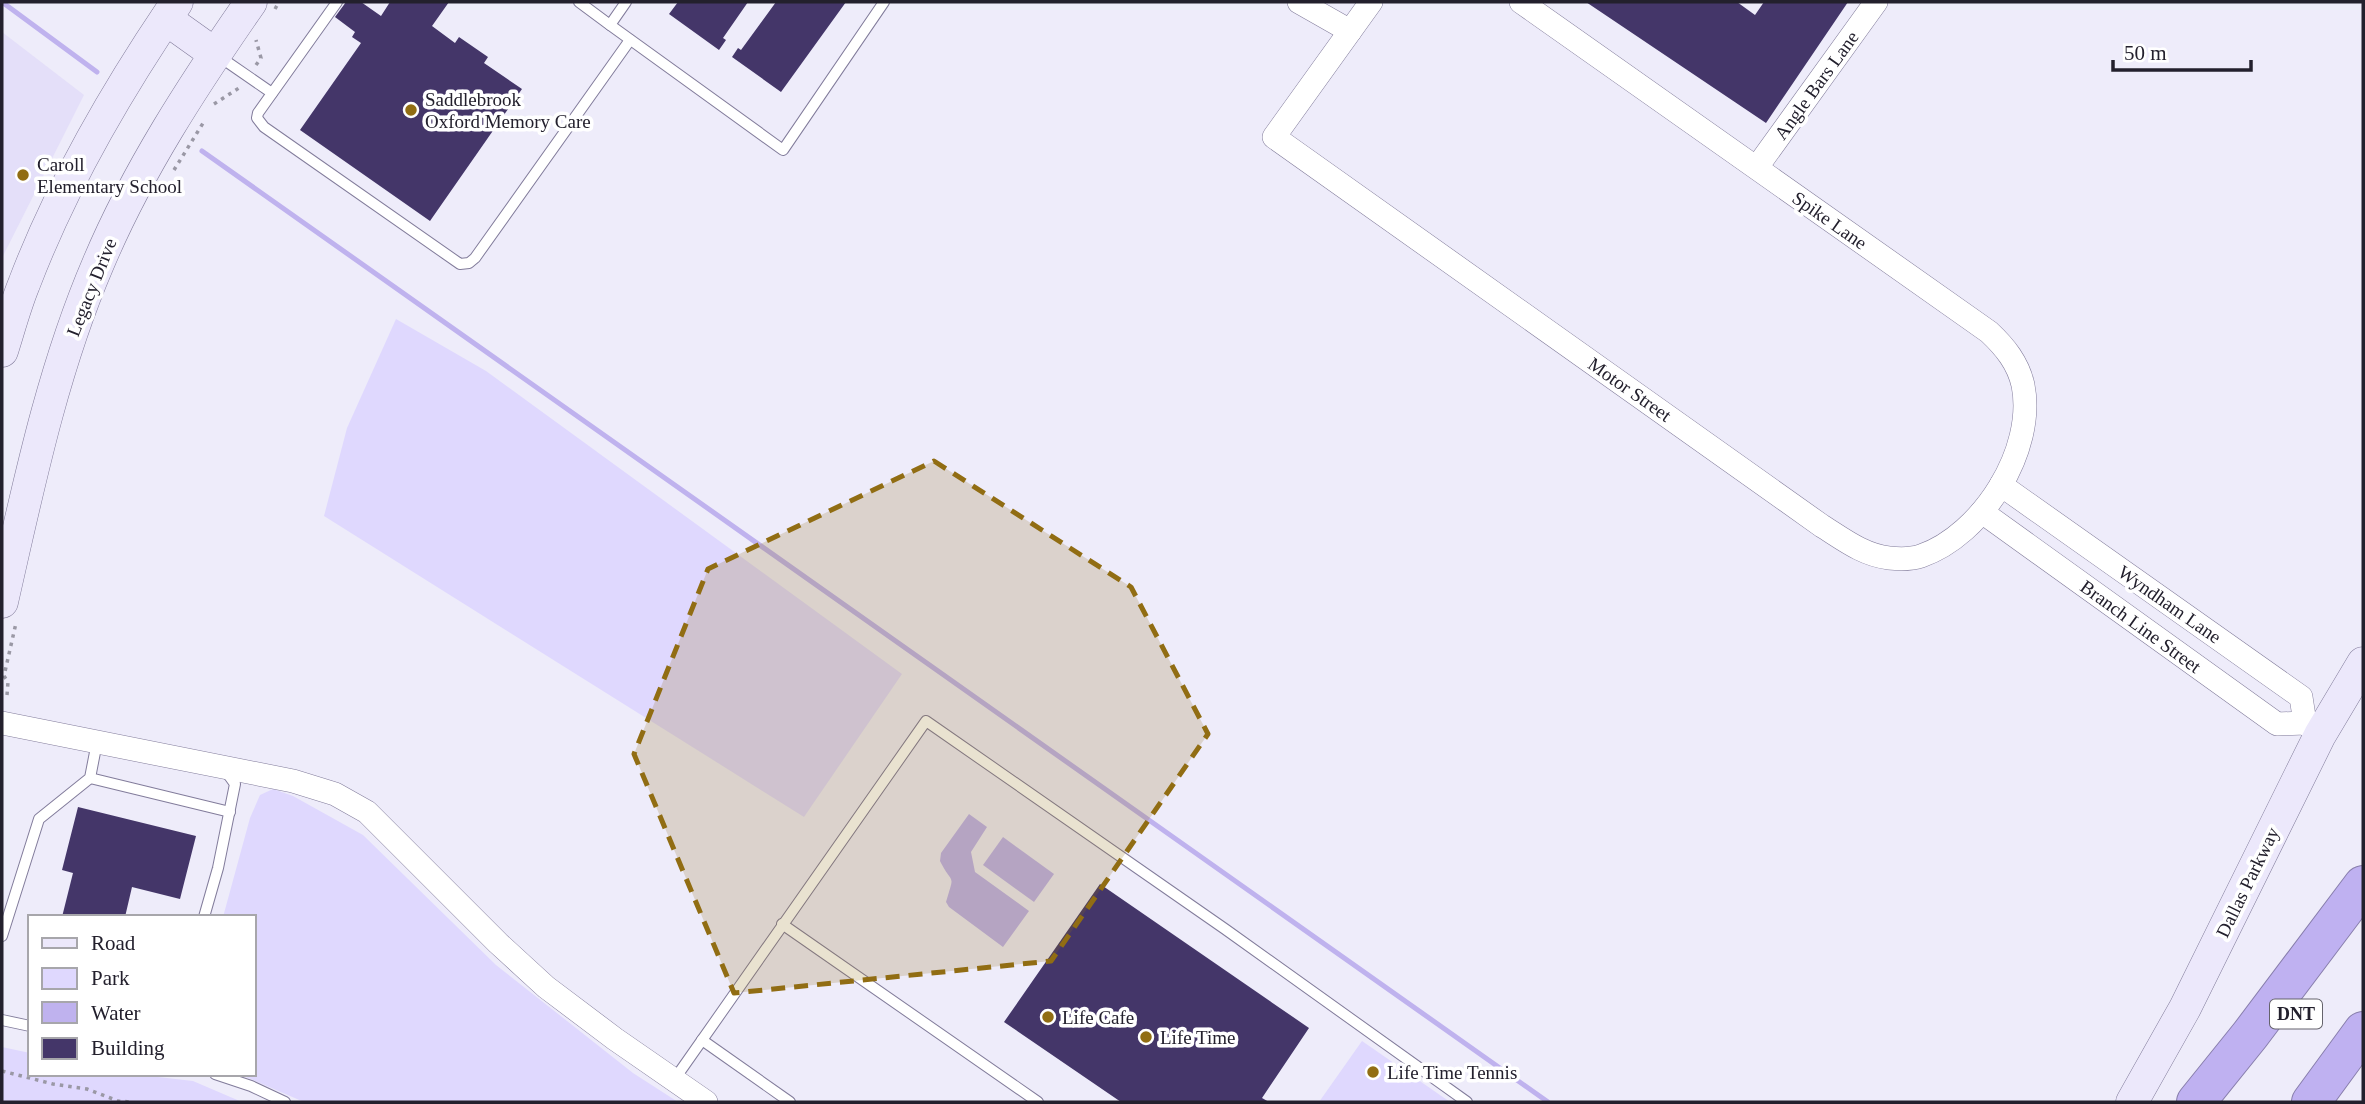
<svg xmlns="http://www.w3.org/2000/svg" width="2365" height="1104" font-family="'Times New Roman',serif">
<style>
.built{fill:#e4dff9}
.green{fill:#dfd8fe}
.water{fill:#bfb2ee}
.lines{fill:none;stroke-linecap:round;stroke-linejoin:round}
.stream{stroke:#bfb2ee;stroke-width:5}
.building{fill:#443669}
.lane-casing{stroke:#827c9b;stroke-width:12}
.street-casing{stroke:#827c9b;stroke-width:24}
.secondary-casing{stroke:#827c9b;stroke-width:33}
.highway-casing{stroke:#887eac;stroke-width:40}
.path{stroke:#9a98a5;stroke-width:3.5;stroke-dasharray:3.5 5;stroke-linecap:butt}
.lane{stroke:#fff;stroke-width:10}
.street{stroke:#fff;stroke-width:23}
.secondary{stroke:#ece8fb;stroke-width:32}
.highway{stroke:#bfb1f1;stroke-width:38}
.marked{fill:#916d13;fill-opacity:0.2;stroke:#916d13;stroke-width:5;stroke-dasharray:14 9;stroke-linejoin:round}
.poi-dot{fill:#916d13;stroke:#fff;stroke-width:2.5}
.labels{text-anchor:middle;stroke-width:7;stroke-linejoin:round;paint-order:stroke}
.shield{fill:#fff;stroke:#65636c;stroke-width:2}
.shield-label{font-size:18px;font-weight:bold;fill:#23202d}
.street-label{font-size:19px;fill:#23202d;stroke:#fff}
.poi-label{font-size:19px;fill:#23202d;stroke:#fff;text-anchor:start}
</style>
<rect width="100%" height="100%" fill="#eeecfa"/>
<path class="built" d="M 2,32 L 84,95 L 2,258 Z"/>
<g class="green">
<path d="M 396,319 L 486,371 L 902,674 L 804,817 L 324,516 L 347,428 Z"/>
<path d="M 273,789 L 293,796 L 363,835 L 496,965 L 633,1073 L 678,1102 L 304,1102 L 239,1074 L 254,1074 L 254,917 L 223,917 L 250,818 L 260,795 Z"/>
<path d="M 1362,1041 L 1450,1102 L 1319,1102 Z"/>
<path d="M 2,1047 L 30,1053 L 30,1074 L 132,1074 L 193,1081 L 242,1102 L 2,1102 Z"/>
</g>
<g class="water">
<path d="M 969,814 L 987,827 L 971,852 L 975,872 L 1029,911 L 1003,947 L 949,907 L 946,902 C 955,871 953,887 940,861 L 941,853 Z"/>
<path d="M 1003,837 L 1054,874 L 1034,902 L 983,865 Z"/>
</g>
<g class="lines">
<g class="stream">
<path d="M 2,2 L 97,72"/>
<path d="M 202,151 L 1548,1102"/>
</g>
</g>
<g class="building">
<path d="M 346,2 L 361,2 L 381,16 L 390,2 L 449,2 L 432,26 L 455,43 L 459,37 L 488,57 L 484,63 L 522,89 L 430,221 L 300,130 L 361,43 L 352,37 L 355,32 L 335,17 Z"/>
<path d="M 678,2 L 748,2 L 723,38 L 726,40 L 719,50 L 669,14 Z"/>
<path d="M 776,2 L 846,2 L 781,92 L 732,57 L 738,48 L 741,50 Z"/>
<path d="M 1586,2 L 1737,2 L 1755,15 L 1764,2 L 1848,2 L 1766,123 Z"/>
<path d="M 78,807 L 196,836 L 180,899 L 132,887 L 125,917 L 62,917 L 73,873 L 62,870 Z"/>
<path d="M 1100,884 L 1309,1028 L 1262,1098 L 1269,1102 L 1121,1102 L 1004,1022 Z"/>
</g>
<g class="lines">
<defs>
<g id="lane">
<path d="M 337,2 L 258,113 L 257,118 L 264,127 L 460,264 L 469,263 L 475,258 L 630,40"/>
<path d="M 579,2 L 610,25"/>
<path d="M 626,2 L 610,25 L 783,150 L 884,2"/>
<path d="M 217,55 L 272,93"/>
<path d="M 90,778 L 230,812"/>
<path d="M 204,917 L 218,868 L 235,784 L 225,770"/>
<path d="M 782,924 L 1038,1102"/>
<path d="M 2,936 L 39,819 L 90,778 L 97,742"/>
<path d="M 2,1020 L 30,1026"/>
<path d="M 702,1040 L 790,1102"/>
<path d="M 215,1074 L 251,1086 L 285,1102"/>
<path d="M 674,1080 L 926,721 L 1225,929 L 1467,1102"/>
</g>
<g id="street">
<path d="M 1299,2 L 1350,31"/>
<path d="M 1371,2 L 1274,137 L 1822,526 C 1843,539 1863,555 1889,558 C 1898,559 1912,559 1921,556 C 1982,535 2036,450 2023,385 C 2018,363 2005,347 1989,332 L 1521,2"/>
<path d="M 1757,167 L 1876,2"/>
<path d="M 2001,485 L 2301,697 L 2305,723 L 2320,735"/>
<path d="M 1982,512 L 2277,724 L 2305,723"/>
<path d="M 2,723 L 293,781 L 335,794 L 367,812 L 498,943 L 546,987 L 615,1039 L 706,1102"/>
</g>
<g id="secondary">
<path d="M 166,19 L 215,54"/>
<path d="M 2,351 C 9,329 15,306 24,284 C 62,184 117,90 177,2"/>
<path d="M 2,602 C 28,488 52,371 98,264 C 137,171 194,84 251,2"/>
<path d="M 2132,1102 L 2185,1008 L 2320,735 L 2363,663"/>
</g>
<g id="highway">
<path d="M 2196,1102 L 2250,1035 L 2363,885"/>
<path d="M 2311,1102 L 2363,1031"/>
</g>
</defs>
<use href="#lane" class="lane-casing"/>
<use href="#street" class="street-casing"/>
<use href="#secondary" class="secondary-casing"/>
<use href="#highway" class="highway-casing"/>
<g class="path">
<path d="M 275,9 L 279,2"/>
<path d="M 256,65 L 261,58 L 256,40"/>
<path d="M 214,104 L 239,88"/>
<path d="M 174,170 L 205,120"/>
<path d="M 7,695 L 8,682 L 4,676 L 16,623"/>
<path d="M 2,1071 L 53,1084 L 87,1089 L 118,1101 L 130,1102"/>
</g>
<use href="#lane" class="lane"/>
<use href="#street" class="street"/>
<use href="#secondary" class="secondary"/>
<use href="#highway" class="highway"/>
</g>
<path class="marked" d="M 934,461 L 1131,587 L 1208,734 L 1051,961 L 734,993 L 634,754 L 708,569 Z"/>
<g class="poi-dot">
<circle cx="411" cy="110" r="7"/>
<circle cx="23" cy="175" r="7"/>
<circle cx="1048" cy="1017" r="7"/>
<circle cx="1146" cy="1037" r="7"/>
<circle cx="1373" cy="1072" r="7"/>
</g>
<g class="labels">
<rect class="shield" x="2270" y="999.5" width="52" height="29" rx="5"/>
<g class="shield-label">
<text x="2296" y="1020">DNT</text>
</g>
<g class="street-label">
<text transform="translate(1816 85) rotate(-54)" y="7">Angle Bars Lane</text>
<text transform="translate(1830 220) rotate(35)" y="7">Spike Lane</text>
<text transform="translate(91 287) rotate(-68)" y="7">Legacy Drive</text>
<text transform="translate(1630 389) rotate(35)" y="7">Motor Street</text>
<text transform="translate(2170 604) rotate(35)" y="7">Wyndham Lane</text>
<text transform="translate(2141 626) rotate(36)" y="7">Branch Line Street</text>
<text transform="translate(2247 882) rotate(-64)" y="7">Dallas Parkway</text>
</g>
<g class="poi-label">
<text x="425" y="106">Saddlebrook<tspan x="425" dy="22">Oxford Memory Care</tspan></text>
<text x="37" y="171">Caroll<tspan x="37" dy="22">Elementary School</tspan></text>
<text x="1062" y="1024">Life Cafe</text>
<text x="1160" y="1044">Life Time</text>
<text x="1387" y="1079">Life Time Tennis</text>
</g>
</g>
<rect width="2365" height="1104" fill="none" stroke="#23202d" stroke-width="7"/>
<rect x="28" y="915" width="228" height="161" fill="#ffffff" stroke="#a7a6ab" stroke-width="2"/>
<rect x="42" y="938" width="35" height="10" fill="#ece8fb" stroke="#a7a6ab" stroke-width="2"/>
<text x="91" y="950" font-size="21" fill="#23202d">Road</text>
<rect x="42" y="968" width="35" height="21" fill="#dfd8fe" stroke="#a7a6ab" stroke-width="2"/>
<text x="91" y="985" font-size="21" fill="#23202d">Park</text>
<rect x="42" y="1002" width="35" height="21" fill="#bfb2ee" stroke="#a7a6ab" stroke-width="2"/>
<text x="91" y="1020" font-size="21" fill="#23202d">Water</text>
<rect x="42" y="1038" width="35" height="21" fill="#443669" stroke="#a7a6ab" stroke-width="2"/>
<text x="91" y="1055" font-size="21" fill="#23202d">Building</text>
<path d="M2113 60v10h138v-10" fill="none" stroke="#23202d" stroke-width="3.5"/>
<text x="2124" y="60" font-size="21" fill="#23202d" stroke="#ffffff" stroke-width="5" paint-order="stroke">50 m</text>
</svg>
